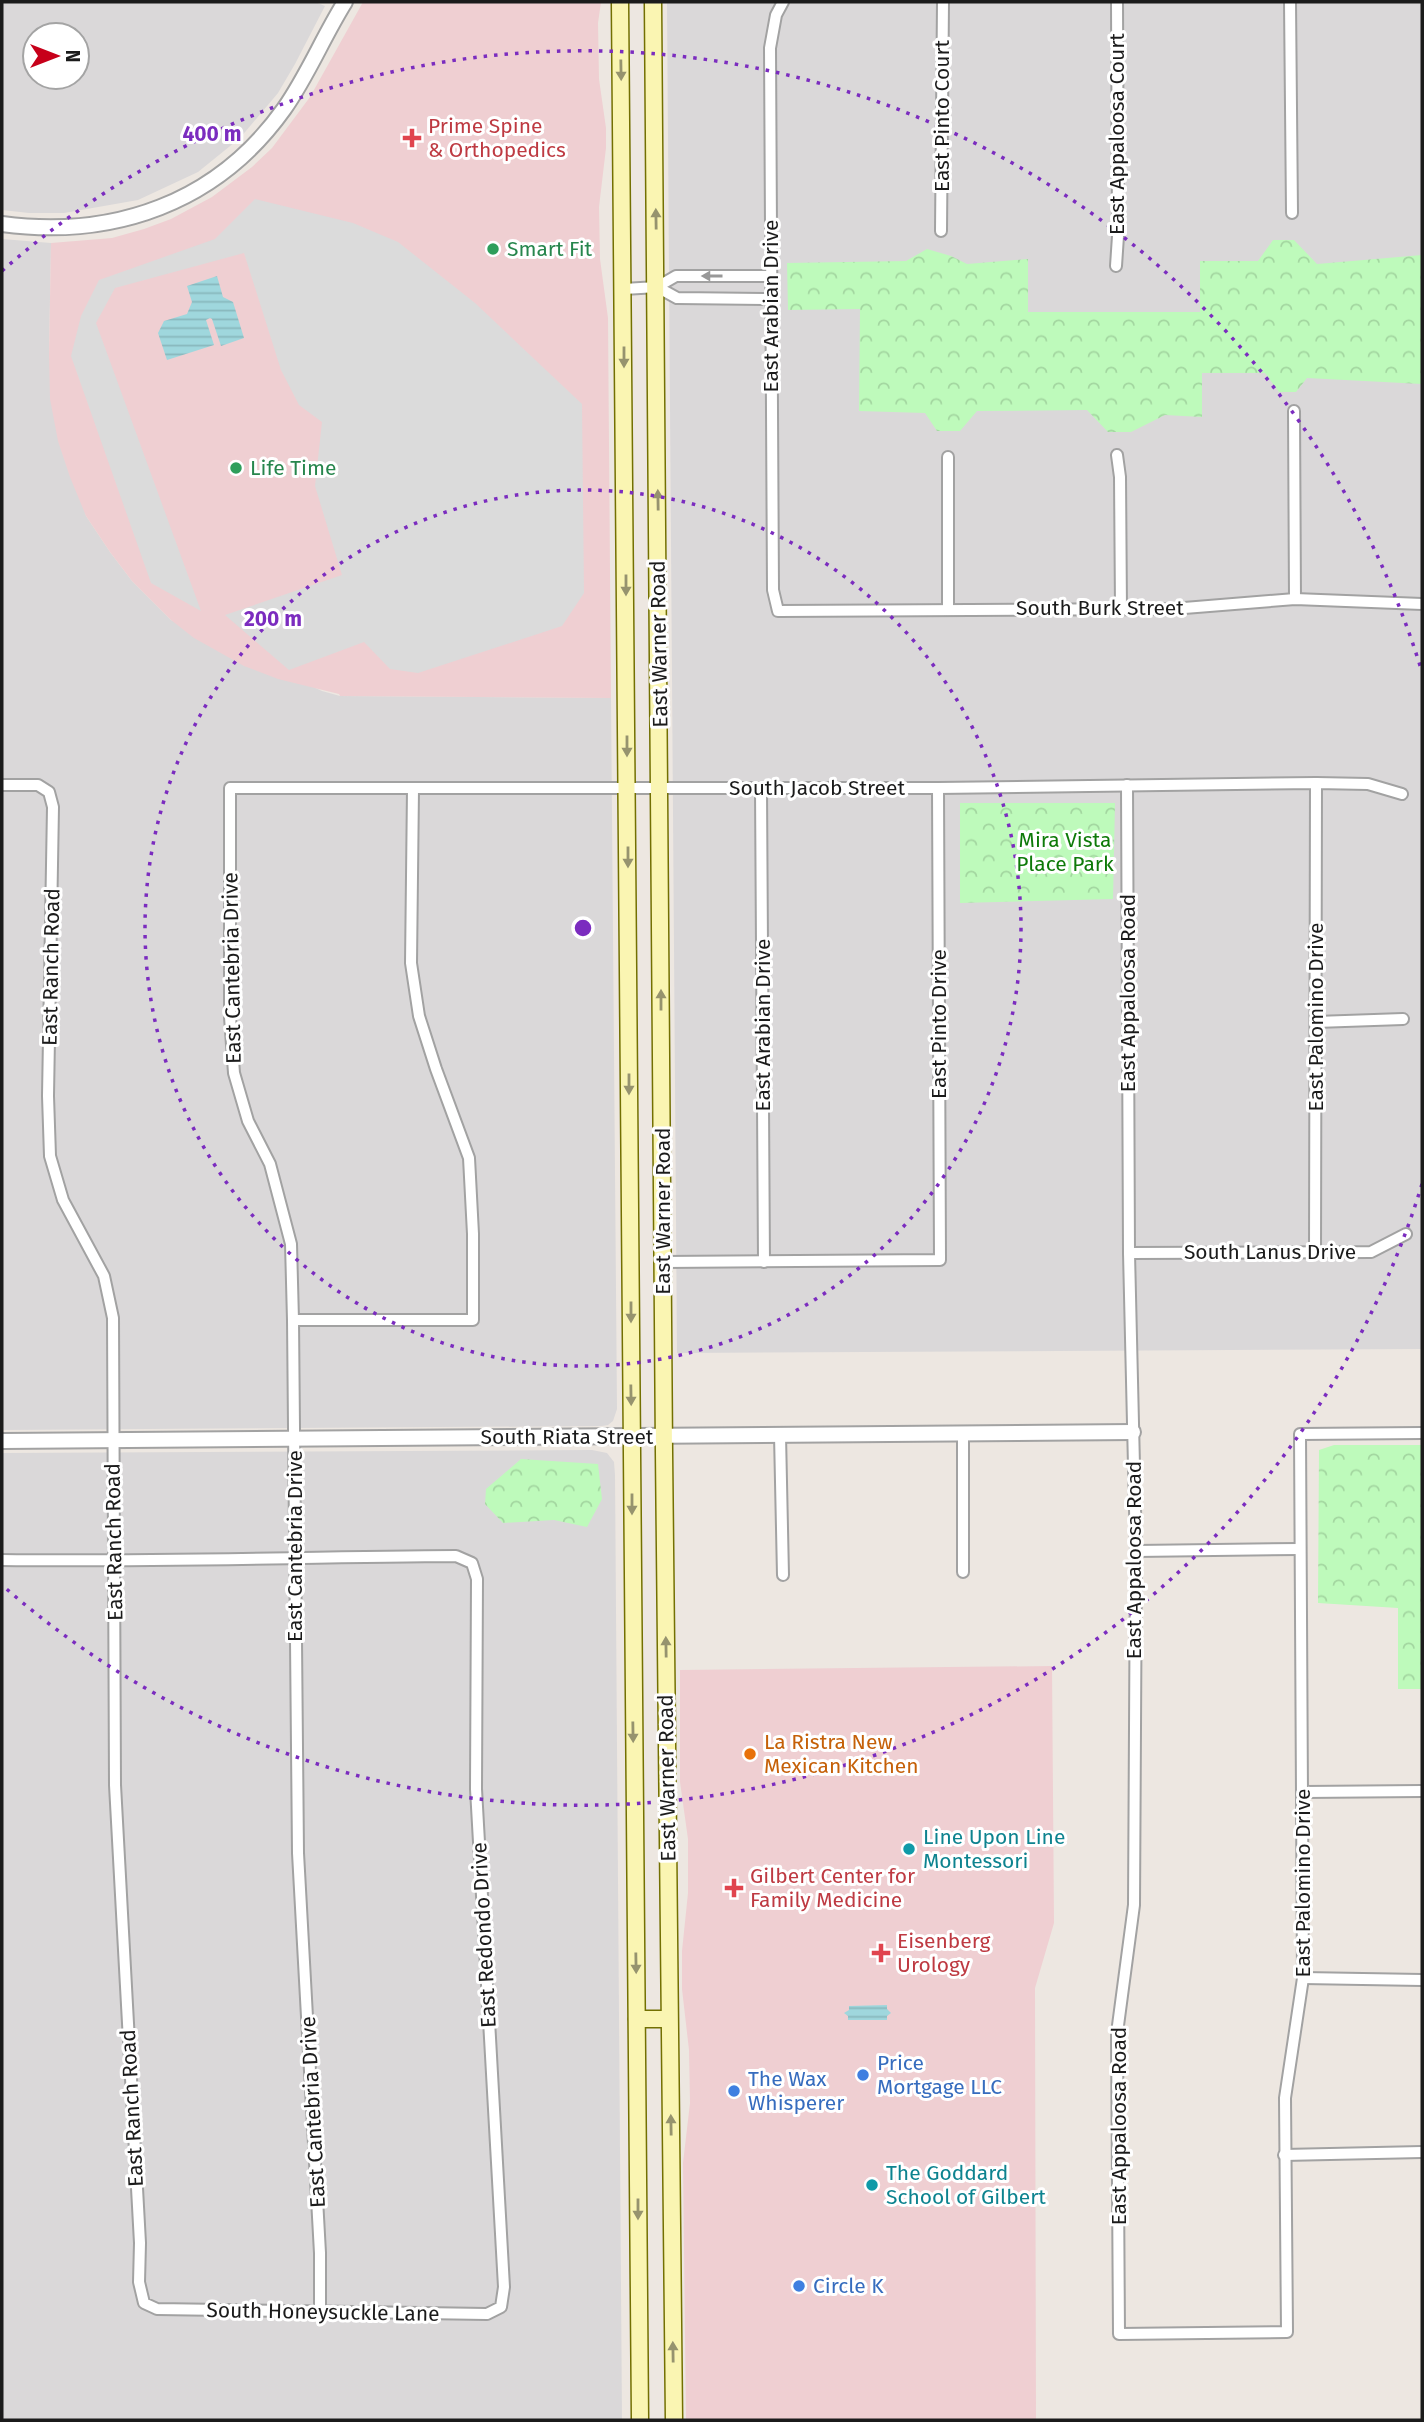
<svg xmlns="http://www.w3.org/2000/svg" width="1424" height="2422" font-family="'Fira Sans',sans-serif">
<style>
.residential{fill:#dad8d9;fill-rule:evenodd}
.commercial{fill:#efcfd2}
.park{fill:url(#park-crowns)}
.parking{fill:#dbdbdb}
.water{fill:url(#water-rules)}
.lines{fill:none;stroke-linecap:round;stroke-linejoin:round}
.minor-casing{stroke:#a2a2a2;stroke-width:14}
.tertiary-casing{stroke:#a2a2a2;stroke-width:18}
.secondary-casing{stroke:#737002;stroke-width:19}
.minor{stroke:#fff;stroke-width:10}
.tertiary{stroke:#fff;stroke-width:14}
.secondary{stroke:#faf5b2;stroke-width:16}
.oneway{fill:#96936e}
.oneway2{fill:#989898}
.ring{fill:none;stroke:#7b2cbf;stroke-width:3.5;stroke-dasharray:3.5 7}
.health-dot{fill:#e0444e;stroke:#fff;stroke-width:2.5}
.leisure-dot{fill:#2e9e5b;stroke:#fff;stroke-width:2.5}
.food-dot{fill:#e8710a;stroke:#fff;stroke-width:2.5}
.culture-dot{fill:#0f9aa8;stroke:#fff;stroke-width:2.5}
.shop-dot{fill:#3f7fe0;stroke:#fff;stroke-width:2.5}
.labels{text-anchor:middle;stroke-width:6;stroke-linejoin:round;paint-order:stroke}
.street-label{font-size:21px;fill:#1b1b1b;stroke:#fff}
.health-label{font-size:21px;fill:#be3a42;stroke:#fff;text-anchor:start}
.leisure-label{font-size:21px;fill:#27864d;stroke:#fff;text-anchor:start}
.park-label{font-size:21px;fill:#0e7a09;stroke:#fff}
.food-label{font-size:21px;fill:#c56008;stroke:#fff;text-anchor:start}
.culture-label{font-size:21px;fill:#0d838f;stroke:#fff;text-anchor:start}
.shop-label{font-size:21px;fill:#366cbe;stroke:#fff;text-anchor:start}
.centre{fill:#7b2cbf;stroke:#fff;stroke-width:3.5}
.ring-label{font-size:21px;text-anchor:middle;font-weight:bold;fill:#7b2cbf;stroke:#fff;stroke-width:6;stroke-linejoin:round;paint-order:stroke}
</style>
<defs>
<pattern id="park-crowns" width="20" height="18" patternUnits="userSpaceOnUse" patternTransform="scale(1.75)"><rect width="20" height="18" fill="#befabb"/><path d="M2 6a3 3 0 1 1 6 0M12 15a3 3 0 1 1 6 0" fill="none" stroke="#a3d6a0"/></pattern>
<pattern id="water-rules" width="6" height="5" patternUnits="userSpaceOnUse" patternTransform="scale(1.75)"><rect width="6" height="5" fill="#9fd7dd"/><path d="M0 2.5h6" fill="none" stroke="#88b8bd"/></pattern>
</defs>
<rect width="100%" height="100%" fill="#ede7e1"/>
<g class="residential">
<path d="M 2,2 L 315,2 L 325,6 L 295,64 L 278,93 L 240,138 L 198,172 L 138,200 L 64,213 L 29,213 L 2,210 ZM 35,35 L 77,35 L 77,77 L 35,77 Z"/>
<path d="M 667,2 L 1422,2 L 1422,1349 L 677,1353 Z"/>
<path d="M 2,239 L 51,243 L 49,355 L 86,516 L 110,552 L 132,581 L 171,620 L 322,691 L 340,696 L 611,698 L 617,1409 L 613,1421 L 608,1425 L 602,1426 L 2,1430 Z"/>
<path d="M 592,1450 L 607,1453 L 614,1462 L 615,1475 L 622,2420 L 2,2420 L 2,1453 Z"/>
</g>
<g class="commercial">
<path d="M 363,2 L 601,2 L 598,23 L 599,79 L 606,128 L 606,148 L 599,207 L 600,259 L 608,318 L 611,698 L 340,696 L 339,694 L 278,679 L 244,666 L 194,638 L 171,620 L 132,581 L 110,552 L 86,516 L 70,477 L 58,441 L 50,399 L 49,355 L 51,243 L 112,238 L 144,229 L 171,219 L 212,197 L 252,167 L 272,148 L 310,97 Z"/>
<path d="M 1052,1666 L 1054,1923 L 1035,1988 L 1036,2420 L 686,2420 L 683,2163 L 690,2103 L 689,2050 L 682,1989 L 682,1951 L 688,1893 L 688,1839 L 680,1782 L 680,1670 Z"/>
</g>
<g class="park">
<path d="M 1273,240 L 1294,240 L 1317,264 L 1422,255 L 1422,384 L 1307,378 L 1296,392 L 1279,392 L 1265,373 L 1202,373 L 1202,417 L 1165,415 L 1131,432 L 1108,432 L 1087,410 L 977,411 L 960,431 L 937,431 L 925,413 L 859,411 L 860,309 L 788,310 L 787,263 L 906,261 L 927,249 L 951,256 L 967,264 L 1028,259 L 1028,312 L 1200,312 L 1200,261 L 1258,261 Z"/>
<path d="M 960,803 L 1115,803 L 1113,899 L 960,903 Z"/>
<path d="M 1334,1445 L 1422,1445 L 1422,1689 L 1398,1689 L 1398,1608 L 1318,1603 L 1319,1450 Z"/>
<path d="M 521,1459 L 598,1464 L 602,1499 L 587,1527 L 554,1520 L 503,1523 L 485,1504 L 486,1489 Z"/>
</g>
<path class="parking" d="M 255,199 L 353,223 L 398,242 L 475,303 L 582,404 L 584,593 L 562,626 L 418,673 L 390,669 L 364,642 L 289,670 L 225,615 L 342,575 L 315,486 L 322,422 L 299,405 L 281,370 L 244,253 L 115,288 L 96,323 L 201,611 L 151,583 L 71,356 L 81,316 L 99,280 L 215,239 Z"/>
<g class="water">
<path d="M 217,276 L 223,297 L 233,302 L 244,338 L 221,346 L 212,319 L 210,318 L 206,320 L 214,345 L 167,360 L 158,333 L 164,321 L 187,314 L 192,302 L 187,286 Z"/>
<path d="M 887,2005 L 887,2009 L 891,2013 L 887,2016 L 887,2020 L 848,2020 L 848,2016 L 844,2013 L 849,2010 L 849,2006 Z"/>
</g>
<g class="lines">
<defs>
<g id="minor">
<path d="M 783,2 L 776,15 L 770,48 L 773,590 L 778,611 L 1172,609 L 1295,599 L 1422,604"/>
<path d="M 1290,2 L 1292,213"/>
<path d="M 941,231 L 943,2"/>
<path d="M 1116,266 L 1118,236 L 1117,2"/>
<path d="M 657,287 L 677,298 L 771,299"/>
<path d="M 624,289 L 657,287 L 676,276 L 771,276"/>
<path d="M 1294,411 L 1295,599"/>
<path d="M 1117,455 L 1120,477 L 1121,609"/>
<path d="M 948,457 L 948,609"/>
<path d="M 2,785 L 38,785 L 49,792 L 53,807 L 48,1096 L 50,1156 L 63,1200 L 104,1276 L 113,1318 L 115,1785 L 140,2243 L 139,2282 L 144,2303 L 157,2309 L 487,2314 L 501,2307 L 504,2287 L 476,1789 L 477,1579 L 472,1563 L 456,1556 C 304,1557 153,1562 2,1560"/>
<path d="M 1127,785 L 1129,1253 L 1136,1551 L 1134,1905 L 1117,2033 L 1119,2334 L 1287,2332 L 1285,2098 L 1303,1978 L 1300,1434 L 1422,1433"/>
<path d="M 761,789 L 764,1262"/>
<path d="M 1316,1022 L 1403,1019"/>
<path d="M 1315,1252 L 1316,783"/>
<path d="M 1129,1253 L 1371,1252 L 1406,1234"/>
<path d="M 663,1262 L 940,1260 L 938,788"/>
<path d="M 293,1320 L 473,1320 L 473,1234 L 469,1158 L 436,1069 L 419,1016 L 411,963 L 413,789"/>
<path d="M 963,1434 L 963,1572"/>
<path d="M 780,1435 L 783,1575"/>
<path d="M 1136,1551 L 1300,1549"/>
<path d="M 1304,1792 L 1422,1791"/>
<path d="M 1303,1978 L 1422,1980"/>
<path d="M 1284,2155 L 1422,2152"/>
<path d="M 320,2313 L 320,2253 L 298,1853 L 293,1320 L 291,1244 L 270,1164 L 248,1121 L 234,1073 L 230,1017 L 230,788 L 938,788 L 1316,783 L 1368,784 L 1402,794"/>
</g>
<g id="tertiary">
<path d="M 2,224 C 114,239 217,203 284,109 C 308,75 323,37 345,2"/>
<path d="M 2,1441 L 1133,1432"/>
</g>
<g id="secondary">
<path d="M 620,2 L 640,2420"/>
<path d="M 653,2 L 664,1452 L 674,2420"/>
<path d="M 637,2019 L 669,2019"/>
</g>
</defs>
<use href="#minor" class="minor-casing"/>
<use href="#tertiary" class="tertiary-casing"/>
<use href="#secondary" class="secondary-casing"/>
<use href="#minor" class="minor"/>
<use href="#tertiary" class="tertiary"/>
<use href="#secondary" class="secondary"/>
</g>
<defs><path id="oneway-solid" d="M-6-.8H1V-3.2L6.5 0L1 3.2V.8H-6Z" transform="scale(1.75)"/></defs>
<g class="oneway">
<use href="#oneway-solid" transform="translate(621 70) rotate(89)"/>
<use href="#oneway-solid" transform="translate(656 219) rotate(-91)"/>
<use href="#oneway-solid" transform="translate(624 357) rotate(90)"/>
<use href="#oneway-solid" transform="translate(658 500) rotate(-91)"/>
<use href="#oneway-solid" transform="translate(626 585) rotate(90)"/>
<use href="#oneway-solid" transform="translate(627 746) rotate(90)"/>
<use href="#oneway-solid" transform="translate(628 857) rotate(90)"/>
<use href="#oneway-solid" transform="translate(661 1000) rotate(-90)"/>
<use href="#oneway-solid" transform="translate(629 1084) rotate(90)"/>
<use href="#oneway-solid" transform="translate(631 1312) rotate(90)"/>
<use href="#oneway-solid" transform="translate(631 1395) rotate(89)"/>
<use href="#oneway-solid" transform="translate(632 1504) rotate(90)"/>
<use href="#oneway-solid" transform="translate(666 1647) rotate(-91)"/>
<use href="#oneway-solid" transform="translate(633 1732) rotate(89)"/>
<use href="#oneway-solid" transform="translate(636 1963) rotate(89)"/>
<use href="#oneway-solid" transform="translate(671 2125) rotate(-91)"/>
<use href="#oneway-solid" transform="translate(638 2209) rotate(90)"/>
<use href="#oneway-solid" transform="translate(673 2352) rotate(-91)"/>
</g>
<use class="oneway2" href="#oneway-solid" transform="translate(712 276) rotate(180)"/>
<g class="ring">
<circle cx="583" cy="928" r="438"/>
<path d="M1422 1184A877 877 0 0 1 2 1585M2 271A877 877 0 0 1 1422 672"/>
</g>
<g class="health-dot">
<path d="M408.5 127.5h7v7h7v7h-7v7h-7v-7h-7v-7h7z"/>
<path d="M730.5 1877.5h7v7h7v7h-7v7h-7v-7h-7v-7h7z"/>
<path d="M877.5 1942.5h7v7h7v7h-7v7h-7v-7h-7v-7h7z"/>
</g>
<g class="leisure-dot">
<circle cx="493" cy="249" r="7"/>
<circle cx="236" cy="468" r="7"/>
</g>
<circle class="food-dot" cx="750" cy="1754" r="7"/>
<g class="culture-dot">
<circle cx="909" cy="1849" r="7"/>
<circle cx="872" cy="2185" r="7"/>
</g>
<g class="shop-dot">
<circle cx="863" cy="2075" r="7"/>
<circle cx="734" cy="2091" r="7"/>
<circle cx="799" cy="2286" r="7"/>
</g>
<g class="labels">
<g class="street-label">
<text transform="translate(942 116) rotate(-90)" y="7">East Pinto Court</text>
<text transform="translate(1117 134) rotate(-90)" y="7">East Appaloosa Court</text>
<text transform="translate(771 306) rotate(-90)" y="7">East Arabian Drive</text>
<text x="1100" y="615">South Burk Street</text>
<text transform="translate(659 644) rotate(-91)" y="7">East Warner Road</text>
<text x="817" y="795">South Jacob Street</text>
<text transform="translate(51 967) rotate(-89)" y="7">East Ranch Road</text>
<text transform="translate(232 968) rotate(-91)" y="7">East Cantebria Drive</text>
<text transform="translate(1128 993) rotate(-90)" y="7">East Appaloosa Road</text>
<text transform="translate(1316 1017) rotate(-90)" y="7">East Palomino Drive</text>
<text transform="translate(939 1024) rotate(-90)" y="7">East Pinto Drive</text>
<text transform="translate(763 1025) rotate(-90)" y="7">East Arabian Drive</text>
<text transform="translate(663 1211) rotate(-90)" y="7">East Warner Road</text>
<text x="1270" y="1259">South Lanus Drive</text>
<text x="567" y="1444">South Riata Street</text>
<text transform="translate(114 1542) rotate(-91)" y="7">East Ranch Road</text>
<text transform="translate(295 1546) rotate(-90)" y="7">East Cantebria Drive</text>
<text transform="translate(1134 1560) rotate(-90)" y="7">East Appaloosa Road</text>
<text transform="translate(667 1778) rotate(-91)" y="7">East Warner Road</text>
<text transform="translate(1303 1883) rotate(-90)" y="7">East Palomino Drive</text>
<text transform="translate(484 1935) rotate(-93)" y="7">East Redondo Drive</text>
<text transform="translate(132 2108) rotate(-93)" y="7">East Ranch Road</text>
<text transform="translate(313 2112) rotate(-93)" y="7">East Cantebria Drive</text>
<text transform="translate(1119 2126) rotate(-90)" y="7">East Appaloosa Road</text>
<text transform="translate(323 2312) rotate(1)" y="7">South Honeysuckle Lane</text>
</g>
<g class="health-label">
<text x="428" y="133">Prime Spine<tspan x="428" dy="24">&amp; Orthopedics</tspan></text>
<text x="750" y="1883">Gilbert Center for<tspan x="750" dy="24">Family Medicine</tspan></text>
<text x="897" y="1948">Eisenberg<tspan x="897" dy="24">Urology</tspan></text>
</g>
<g class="leisure-label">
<text x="507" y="256">Smart Fit</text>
<text x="250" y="475">Life Time</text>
</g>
<g class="park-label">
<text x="1065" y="847">Mira Vista<tspan x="1065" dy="24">Place Park</tspan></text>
</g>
<g class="food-label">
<text x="764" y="1749">La Ristra New<tspan x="764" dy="24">Mexican Kitchen</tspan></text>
</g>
<g class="culture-label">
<text x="923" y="1844">Line Upon Line<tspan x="923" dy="24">Montessori</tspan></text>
<text x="886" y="2180">The Goddard<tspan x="886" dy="24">School of Gilbert</tspan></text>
</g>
<g class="shop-label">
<text x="877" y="2070">Price<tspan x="877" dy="24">Mortgage LLC</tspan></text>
<text x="748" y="2086">The Wax<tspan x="748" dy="24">Whisperer</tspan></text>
<text x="813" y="2293">Circle K</text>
</g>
</g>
<circle cx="583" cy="928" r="10" class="centre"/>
<g class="ring-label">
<text x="212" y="141">400 m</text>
<text x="273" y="626">200 m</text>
</g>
<rect width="1424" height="2422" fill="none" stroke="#1b1b1b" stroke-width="7"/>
<g transform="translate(56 56) rotate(90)"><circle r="33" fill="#ffffff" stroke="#a4a4a4" stroke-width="2"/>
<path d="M0-5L12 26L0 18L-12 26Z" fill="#c7001a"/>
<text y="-10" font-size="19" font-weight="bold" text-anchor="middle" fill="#1b1b1b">N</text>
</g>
</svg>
